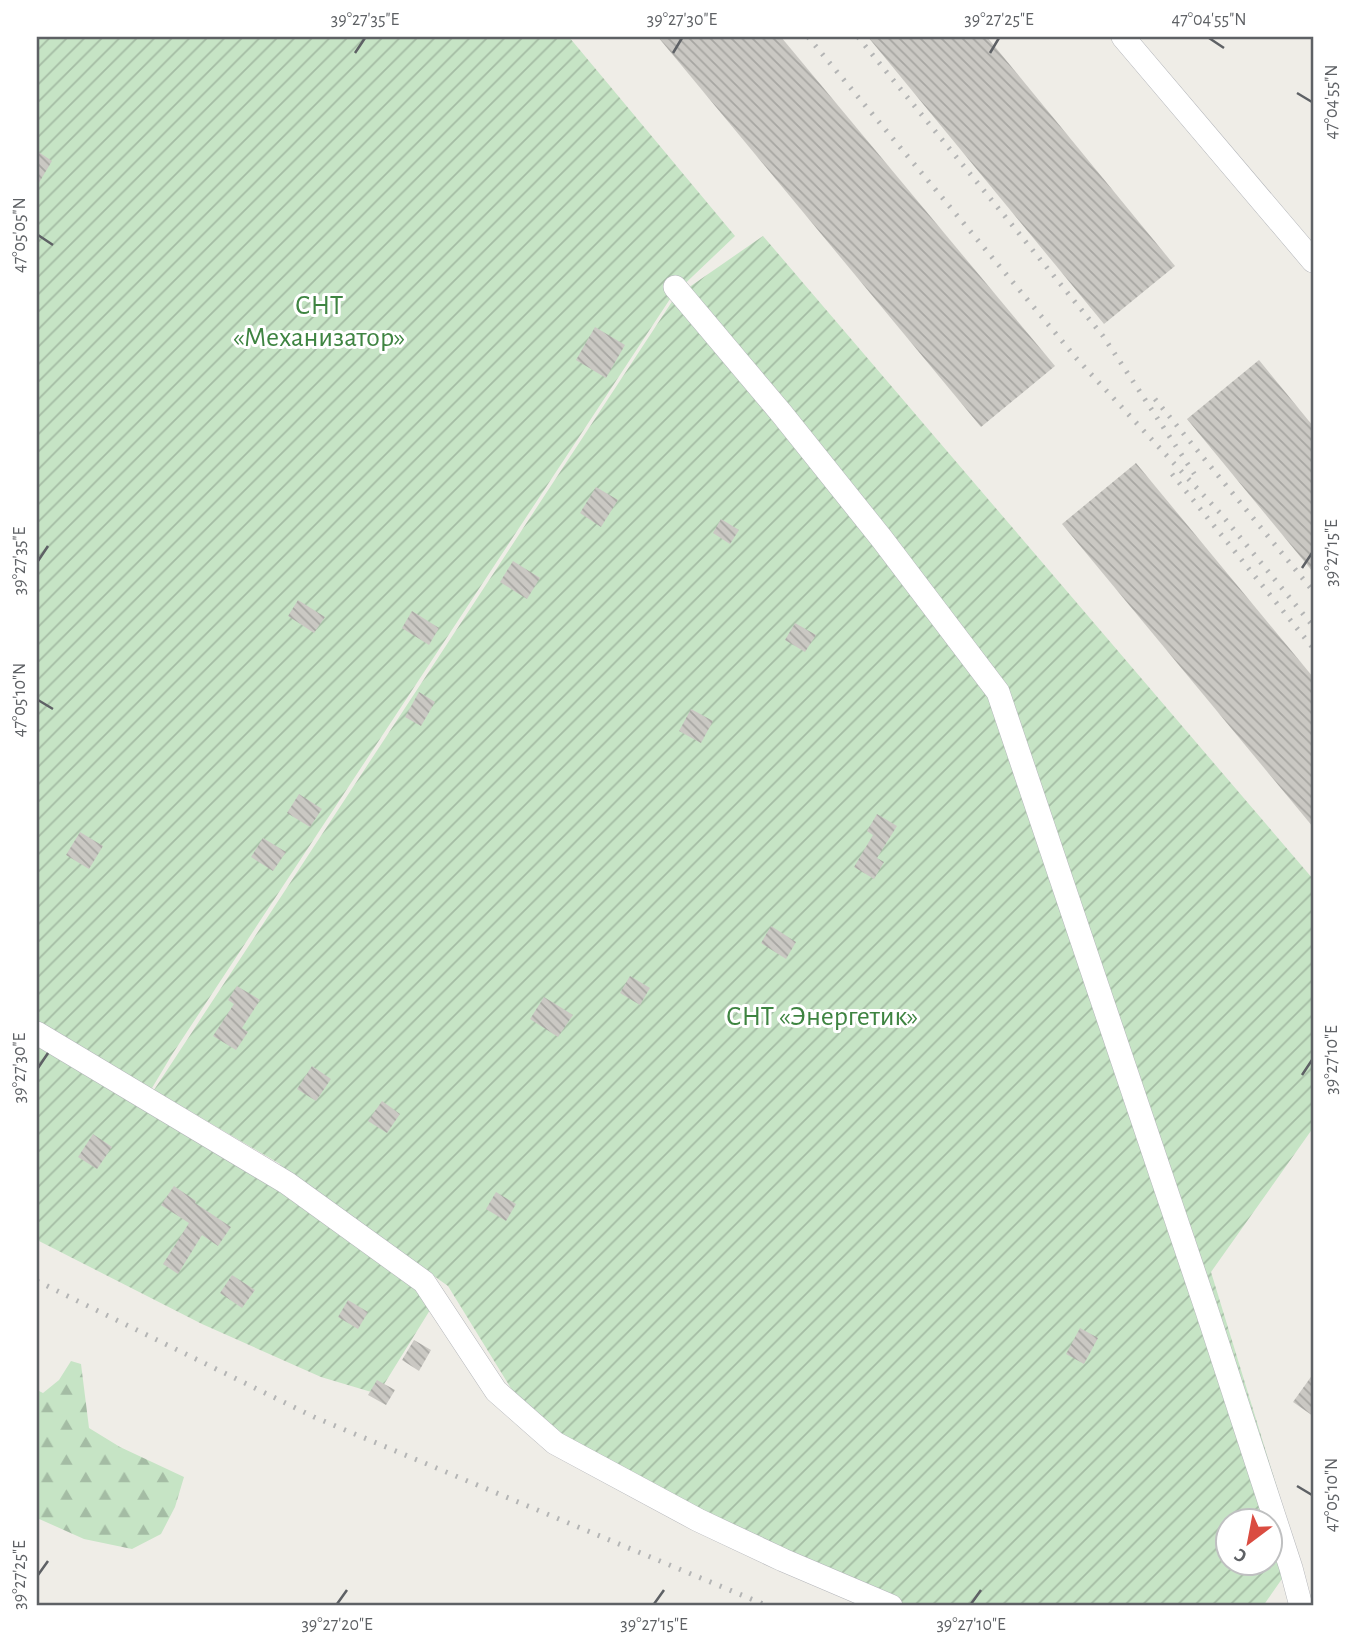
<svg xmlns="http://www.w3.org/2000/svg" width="1350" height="1643" font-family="'Alegreya Sans',sans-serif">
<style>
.forest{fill:url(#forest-firs)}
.garden{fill:url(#garden-furrows);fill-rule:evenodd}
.building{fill:url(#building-back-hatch)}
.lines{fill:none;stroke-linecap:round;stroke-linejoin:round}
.minor-casing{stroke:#b4b6ba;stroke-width:24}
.minor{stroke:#fff;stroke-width:23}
.rail{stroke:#b4b5b5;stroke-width:5;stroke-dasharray:2 9;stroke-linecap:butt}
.ticks{fill:none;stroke:#5e6165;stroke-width:2.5}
.labels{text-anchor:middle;stroke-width:6;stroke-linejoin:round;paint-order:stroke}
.park-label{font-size:28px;fill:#3e8441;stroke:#fff}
.neatline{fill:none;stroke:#5e6165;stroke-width:2.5}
.ticks-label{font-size:18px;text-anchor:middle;fill:#5e6165}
</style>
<defs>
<pattern id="forest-firs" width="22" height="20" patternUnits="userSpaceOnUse" patternTransform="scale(1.75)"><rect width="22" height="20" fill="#c6e4c5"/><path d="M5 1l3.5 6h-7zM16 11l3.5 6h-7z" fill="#a4bca4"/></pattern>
<pattern id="garden-furrows" width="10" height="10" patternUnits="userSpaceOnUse" patternTransform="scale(1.75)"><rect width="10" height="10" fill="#c6e4c5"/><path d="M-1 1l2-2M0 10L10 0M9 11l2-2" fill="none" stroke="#a4bca4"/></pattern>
<pattern id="building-back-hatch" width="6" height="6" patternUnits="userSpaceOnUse" patternTransform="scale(1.75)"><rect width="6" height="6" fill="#cac8c3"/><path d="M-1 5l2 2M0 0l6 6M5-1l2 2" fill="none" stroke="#a7a6a2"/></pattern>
</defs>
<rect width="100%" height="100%" fill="#efede7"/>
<path class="forest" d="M 71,1361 L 81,1364 L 89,1428 L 120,1447 L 184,1477 L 175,1507 L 161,1534 L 132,1549 L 84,1539 L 37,1518 L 37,1390 L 43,1393 L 59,1380 Z"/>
<path class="garden" d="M 37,37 L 569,37 L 735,236 L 672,296 L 173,1053 L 149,1093 L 285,1180 L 280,1164 L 154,1090 L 675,297 L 763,236 L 1313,879 L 1313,1128 L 1211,1272 L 1298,1556 L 1263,1606 L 879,1606 L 547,1447 L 448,1286 L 434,1276 L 426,1281 L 432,1281 L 443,1289 L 378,1394 L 321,1377 L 202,1324 L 37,1240 ZM 1228,1520 L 1270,1520 L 1270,1562 L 1228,1562 Z"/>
<g class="building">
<path d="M 658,37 L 781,37 L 1055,366 L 981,427 Z"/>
<path d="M 868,37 L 987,37 L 1175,266 L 1104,324 Z"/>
<path d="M 37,151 L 52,161 L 37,186 Z"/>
<path d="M 595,327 L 625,345 L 606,378 L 576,360 Z"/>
<path d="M 1259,360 L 1313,426 L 1313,572 L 1187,419 Z"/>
<path d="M 1136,463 L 1313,677 L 1313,827 L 1062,524 Z"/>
<path d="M 596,487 L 618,500 L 601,527 L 580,513 Z"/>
<path d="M 721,519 L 739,530 L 730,544 L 713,533 Z"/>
<path d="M 513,561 L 540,578 L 527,599 L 500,582 Z"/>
<path d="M 298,600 L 325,617 L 314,633 L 288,616 Z"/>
<path d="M 412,611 L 439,628 L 429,645 L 402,628 Z"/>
<path d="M 795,623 L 816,635 L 805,652 L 785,640 Z"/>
<path d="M 419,692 L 435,702 L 421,726 L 405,717 Z"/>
<path d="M 691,709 L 713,721 L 701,743 L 679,731 Z"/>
<path d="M 299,794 L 322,809 L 310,827 L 287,813 Z"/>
<path d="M 877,814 L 897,826 L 877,858 L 884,862 L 874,879 L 854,867 L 873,835 L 867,831 Z"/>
<path d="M 80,832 L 103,846 L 89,869 L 66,855 Z"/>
<path d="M 263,838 L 286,852 L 273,871 L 251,857 Z"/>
<path d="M 771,926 L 796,942 L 786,959 L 761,943 Z"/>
<path d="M 630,976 L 650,988 L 640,1005 L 620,993 Z"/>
<path d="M 237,986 L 260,1000 L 242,1028 L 248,1032 L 236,1050 L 213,1036 L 234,1004 L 228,1000 Z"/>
<path d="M 544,997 L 573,1015 L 558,1037 L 530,1019 Z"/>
<path d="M 312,1066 L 331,1079 L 316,1101 L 297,1089 Z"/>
<path d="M 382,1101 L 400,1114 L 387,1133 L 368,1121 Z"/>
<path d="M 93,1134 L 112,1147 L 97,1169 L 78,1157 Z"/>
<path d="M 174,1186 L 196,1201 L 195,1203 L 231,1227 L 218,1246 L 202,1235 L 178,1274 L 163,1264 L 189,1223 L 161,1205 Z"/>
<path d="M 496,1192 L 516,1204 L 506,1221 L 486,1209 Z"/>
<path d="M 232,1275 L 255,1290 L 242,1308 L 220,1293 Z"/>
<path d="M 348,1300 L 368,1312 L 358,1329 L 338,1317 Z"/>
<path d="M 1080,1328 L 1098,1338 L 1084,1364 L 1066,1354 Z"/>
<path d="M 414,1340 L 431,1350 L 419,1371 L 402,1360 Z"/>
<path d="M 1313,1374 L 1313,1416 L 1293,1402 Z"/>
<path d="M 377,1380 L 395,1390 L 386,1405 L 368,1395 Z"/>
</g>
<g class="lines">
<defs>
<g id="minor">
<path d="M 1123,37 L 1313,261"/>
<path d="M 675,287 L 782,414 L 882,539 L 998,692 L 1207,1311 L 1291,1568 L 1301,1606"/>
<path d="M 37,1033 L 287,1183 L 424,1282 L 496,1391 L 555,1443 L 698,1520 L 783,1560 L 891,1606"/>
</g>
</defs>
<use href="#minor" class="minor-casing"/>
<use href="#minor" class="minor"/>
<g class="rail">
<path d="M 808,37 L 1077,359 L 1221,514 L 1313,626"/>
<path d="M 858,37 L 1103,336 L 1195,475"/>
<path d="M 1155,399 L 1313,591"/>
<path d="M 1172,474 L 1313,648"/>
<path d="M 37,1281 L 314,1417 L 768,1606"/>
</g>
</g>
<path class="ticks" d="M 1209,38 L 1224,48M 355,53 L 365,38M 673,53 L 682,38M 990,53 L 999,38M 1297,93 L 1312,102M 38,235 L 53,245M 38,561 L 48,546M 1302,568 L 1312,553M 38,700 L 53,709M 38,1068 L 48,1053M 1302,1075 L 1312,1060M 1297,1486 L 1312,1495M 38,1575 L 48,1561M 337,1604 L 347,1590M 654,1604 L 664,1590M 971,1604 L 981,1590"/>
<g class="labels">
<g class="park-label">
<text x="319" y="314">СНТ<tspan x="319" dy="32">«Механизатор»</tspan></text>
<text x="822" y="1025">СНТ «Энергетик»</text>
</g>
</g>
<rect width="1350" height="1643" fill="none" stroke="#ffffff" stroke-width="77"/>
<g transform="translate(1249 1542) rotate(212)"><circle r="33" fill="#ffffff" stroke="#bfc0c1" stroke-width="2"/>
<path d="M0-5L12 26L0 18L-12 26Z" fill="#da4c41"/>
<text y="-10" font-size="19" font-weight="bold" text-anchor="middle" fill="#5e6165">С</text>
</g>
<rect x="38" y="38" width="1274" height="1566" class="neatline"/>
<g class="ticks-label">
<text x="365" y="25">39°27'35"E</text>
<text x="682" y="25">39°27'30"E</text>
<text x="999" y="25">39°27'25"E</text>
<text x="1209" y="25">47°04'55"N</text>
<text transform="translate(1331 102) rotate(-90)" y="6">47°04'55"N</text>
<text transform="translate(19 235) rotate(-90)" y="6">47°05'05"N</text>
<text transform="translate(1331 553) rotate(-90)" y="6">39°27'15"E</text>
<text transform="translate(19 561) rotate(-90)" y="6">39°27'35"E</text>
<text transform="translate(19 700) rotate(-90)" y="6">47°05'10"N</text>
<text transform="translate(1331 1060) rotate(-90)" y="6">39°27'10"E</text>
<text transform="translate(19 1068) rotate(-90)" y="6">39°27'30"E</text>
<text transform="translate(1331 1495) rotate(-90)" y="6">47°05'10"N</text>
<text transform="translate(19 1575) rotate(-90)" y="6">39°27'25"E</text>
<text x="337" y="1630">39°27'20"E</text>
<text x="654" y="1630">39°27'15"E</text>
<text x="971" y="1630">39°27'10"E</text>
</g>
</svg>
